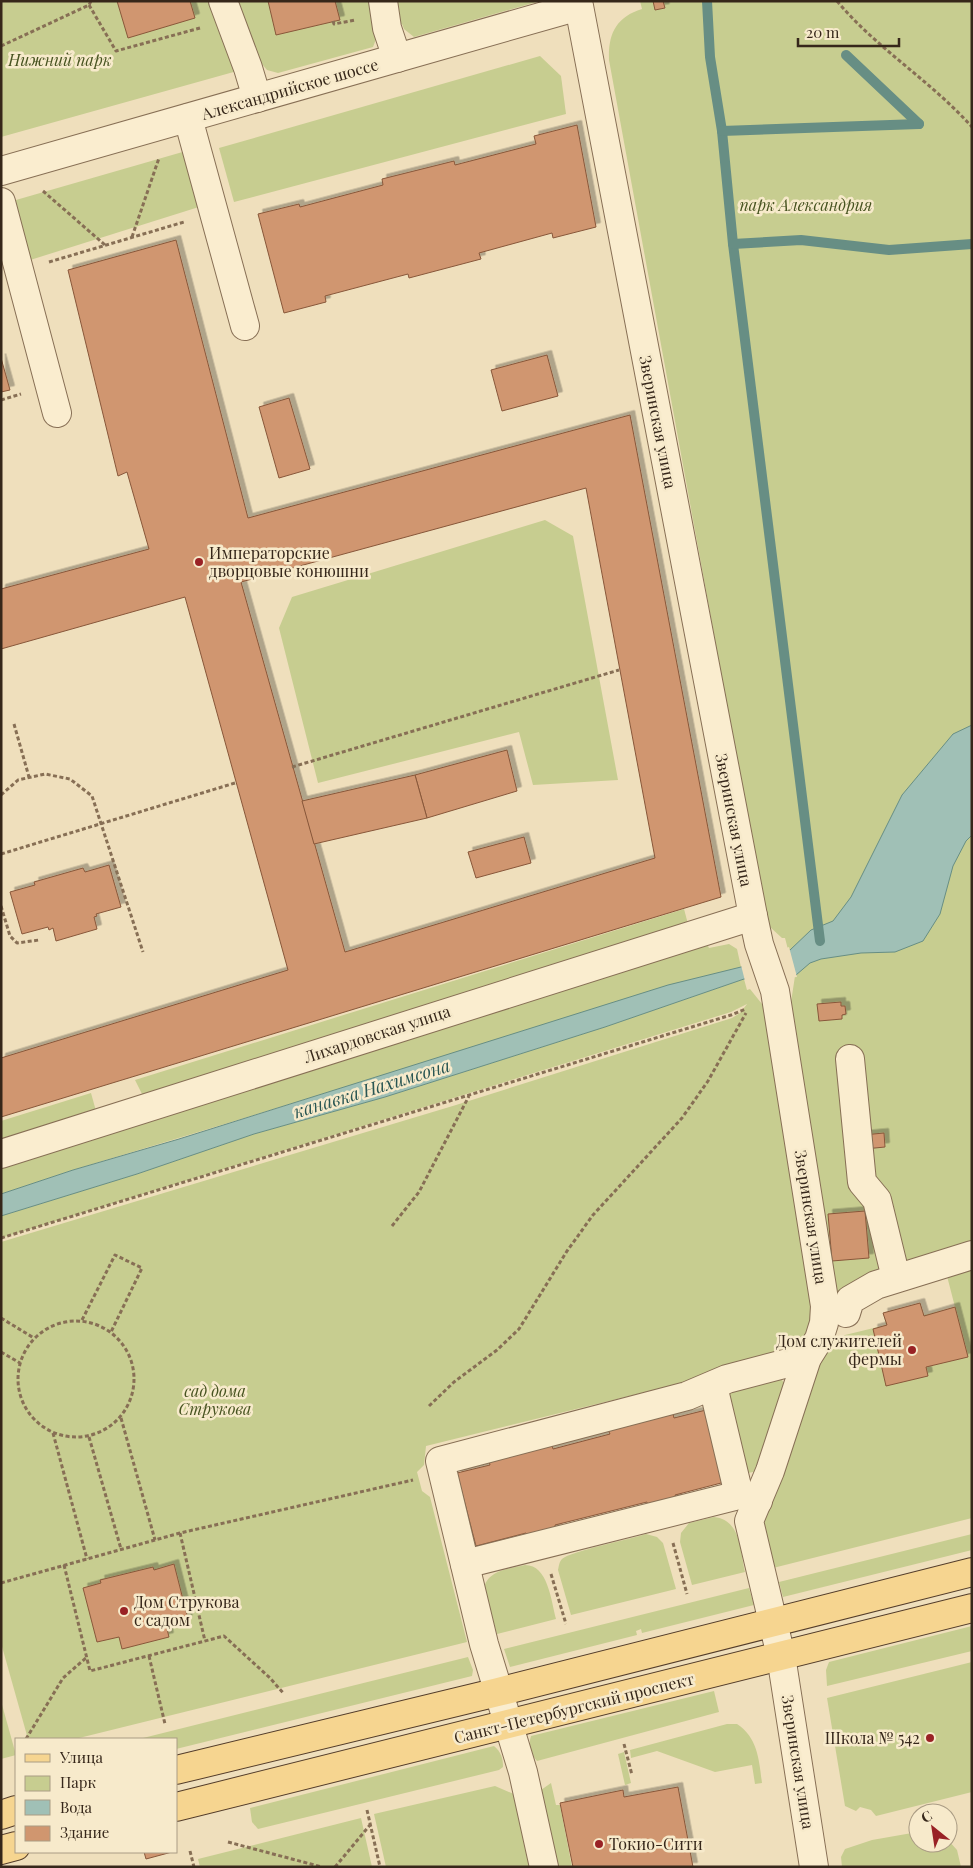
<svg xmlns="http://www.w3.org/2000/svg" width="973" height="1868" font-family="'Playfair Display',serif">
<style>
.green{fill:#c7cd90}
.water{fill:#a0c0b6;stroke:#678e84}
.pier{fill:#efdfbc}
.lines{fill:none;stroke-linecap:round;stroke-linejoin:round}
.stream{stroke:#678e84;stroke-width:10}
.building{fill:#d0966f;stroke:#88573a;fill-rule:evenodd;filter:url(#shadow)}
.minor-casing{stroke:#876f55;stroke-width:30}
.major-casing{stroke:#543d2a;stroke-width:30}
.path{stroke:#876f55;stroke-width:3;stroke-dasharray:4 2.5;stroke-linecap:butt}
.minor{stroke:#faedcf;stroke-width:28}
.major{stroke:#f6d590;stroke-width:28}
.poi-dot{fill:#992225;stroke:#f7eacb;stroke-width:2}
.labels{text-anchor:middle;stroke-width:5;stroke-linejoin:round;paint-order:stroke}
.park-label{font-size:16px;font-style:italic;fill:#475320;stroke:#f7eacb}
.street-label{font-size:16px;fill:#36271a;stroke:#f7eacb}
.poi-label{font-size:16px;fill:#36271a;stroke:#f7eacb;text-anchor:start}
.water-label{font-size:18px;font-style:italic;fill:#295653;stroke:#f7eacb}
</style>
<defs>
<filter id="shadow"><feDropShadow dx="4.5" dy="-4.5" stdDeviation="0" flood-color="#0004"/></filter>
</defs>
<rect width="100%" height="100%" fill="#efdfbc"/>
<g class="green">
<path d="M 1,1 L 540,1 L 414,37 L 404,29 L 402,24 L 377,31 L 378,34 L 373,47 L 278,73 L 267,70 L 262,64 L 1,137 Z"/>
<path d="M 640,1 L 972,1 L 972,1518 L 773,1568 L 763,1525 L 814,1370 L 824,1355 L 845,1335 L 886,1325 L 883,1313 L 920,1303 L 924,1315 L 955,1307 L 947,1276 L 836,1297 L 789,1015 L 795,976 L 785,938 L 782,938 L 770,927 L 753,848 L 609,60 C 608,34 616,17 642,9 Z"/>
<path d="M 540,56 L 561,76 L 566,114 L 234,202 L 219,148 Z"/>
<path d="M 186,151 L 202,206 L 27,261 L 9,202 Z"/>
<path d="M 545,520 L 573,536 L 618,780 L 533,785 L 519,732 L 318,783 L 279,628 L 292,597 Z"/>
<path d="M 684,909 L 688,924 L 143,1096 L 135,1080 Z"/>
<path d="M 707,944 L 709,948 L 729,944 L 737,949 L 741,967 L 73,1170 L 1,1194 L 1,1165 Z"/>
<path d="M 744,979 L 747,990 L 750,989 L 766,1009 L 813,1315 L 805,1335 L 796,1348 L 715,1375 L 426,1446 L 424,1465 L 417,1472 L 422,1491 L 430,1497 L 467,1642 L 75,1739 L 28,1739 L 1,1643 L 1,1242 L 456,1105 L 732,1018 L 740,1013 L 747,1004 L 731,1012 L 1,1238 L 1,1216 L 137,1174 L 254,1134 L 385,1097 L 605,1027 Z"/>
<path d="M 91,1093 L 96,1111 L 1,1141 L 1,1121 Z"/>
<path d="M 776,1378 L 782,1380 L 785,1385 L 758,1471 L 748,1473 L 746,1468 L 728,1395 L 730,1392 Z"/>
<path d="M 714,1517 C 741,1520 740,1550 745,1572 L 692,1585 L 680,1542 L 681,1533 L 689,1523 Z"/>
<path d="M 646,1534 L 657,1537 L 663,1543 L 676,1589 L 571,1615 L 558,1570 C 559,1566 559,1562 562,1559 C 571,1551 631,1539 646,1534 Z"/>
<path d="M 972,1534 L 972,1550 L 783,1597 L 779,1582 Z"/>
<path d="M 525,1565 C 548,1565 551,1600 556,1619 L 497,1634 L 484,1589 C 487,1570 509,1569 525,1565 Z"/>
<path d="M 749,1588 L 754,1605 L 642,1633 L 641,1629 L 636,1631 L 637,1635 L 510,1667 L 504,1649 Z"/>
<path d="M 972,1626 L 972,1651 L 827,1686 L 826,1670 L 829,1662 Z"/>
<path d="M 468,1657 L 473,1670 L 472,1676 L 176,1749 L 176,1739 L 139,1739 Z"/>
<path d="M 972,1662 L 972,1792 L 876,1816 L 871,1810 L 860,1807 L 856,1811 L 845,1806 L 827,1698 Z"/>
<path d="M 714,1691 L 719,1712 L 537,1761 C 531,1755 528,1744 531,1736 Z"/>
<path d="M 1,1701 L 16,1755 L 1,1759 Z"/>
<path d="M 727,1724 L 737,1724 C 758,1738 759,1760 762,1783 L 755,1784 L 752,1765 L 715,1772 L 657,1751 L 631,1758 L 630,1750 Z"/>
<path d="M 494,1746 C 501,1752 503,1758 503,1767 L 499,1770 L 258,1829 L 252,1822 L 250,1808 Z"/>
<path d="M 624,1752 L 631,1783 L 625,1785 L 618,1754 Z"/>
<path d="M 551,1783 L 556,1805 L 560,1805 L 572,1867 L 555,1867 L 541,1790 Z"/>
<path d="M 495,1786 L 516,1795 L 536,1867 L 386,1867 L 374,1814 Z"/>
<path d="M 361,1818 L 372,1867 L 200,1867 L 198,1859 Z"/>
<path d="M 912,1833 L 918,1833 L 918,1843 L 948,1843 L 948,1840 L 957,1850 L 961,1867 L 842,1867 L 841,1857 L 845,1849 L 872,1840 Z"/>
</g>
<path class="water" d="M 972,725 L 972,835 L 966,841 L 953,866 L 940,914 L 923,941 L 895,952 L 861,953 L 821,959 L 810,963 L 796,975 L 744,979 L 605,1027 L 385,1097 L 254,1134 L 137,1174 L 1,1216 L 1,1194 L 73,1170 L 179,1139 L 668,985 L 741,967 L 790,950 L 811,930 L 833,921 L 851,897 L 902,795 L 953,734 Z"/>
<path class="pier" d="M 789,947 L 797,977 L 745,981 L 741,965 Z"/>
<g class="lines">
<g class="stream">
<path d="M 707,1 L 710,57 L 722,131 L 733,244 L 820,941"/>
<path d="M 846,55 L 919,124"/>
<path d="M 722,131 L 919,124"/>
<path d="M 733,244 L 801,240 L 889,250 L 972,244"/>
</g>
</g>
<g class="building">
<path d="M 117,1 L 190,1 L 195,18 L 128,38 Z"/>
<path d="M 268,1 L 335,1 L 340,20 L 276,35 Z"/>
<path d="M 653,1 L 663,1 L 665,8 L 655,10 Z"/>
<path d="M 577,125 L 596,227 L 553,238 L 552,233 L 479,253 L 481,259 L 409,278 L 408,274 L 325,296 L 326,302 L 284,313 L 258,214 L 299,204 L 300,207 L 383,185 L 382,179 L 454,161 L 455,165 L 536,144 L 534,136 Z"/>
<path d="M 176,240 L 248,518 L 630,415 L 721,897 L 1,1117 L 1,1058 L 288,970 L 185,597 L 1,649 L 1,589 L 149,549 L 127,472 L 118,476 L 68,270 ZM 586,488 L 655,858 L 345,952 L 241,582 Z"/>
<path d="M 547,355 L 558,396 L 502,411 L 491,370 Z"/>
<path d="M 1,358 L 10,390 L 1,392 Z"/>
<path d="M 289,398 L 310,469 L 279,478 L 259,407 Z"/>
<path d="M 507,750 L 517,791 L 427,818 L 415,775 Z"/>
<path d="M 415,775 L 427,818 L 314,844 L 302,801 Z"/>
<path d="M 524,837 L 531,863 L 476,878 L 468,852 Z"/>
<path d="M 109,865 L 121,907 L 96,914 L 97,916 L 94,917 L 97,929 L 56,941 L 53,928 L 49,930 L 48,927 L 22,934 L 10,892 L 35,885 L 34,882 L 83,868 L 85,872 Z"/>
<path d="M 841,1002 L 841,1006 L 845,1006 L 846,1014 L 842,1015 L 842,1019 L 819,1021 L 817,1004 Z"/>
<path d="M 884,1133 L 885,1147 L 865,1149 L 863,1135 Z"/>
<path d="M 865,1211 L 869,1258 L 832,1261 L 828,1214 Z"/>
<path d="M 920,1303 L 924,1316 L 955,1307 L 968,1357 L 926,1367 L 928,1376 L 886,1386 L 873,1329 L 887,1325 L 883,1313 Z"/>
<path d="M 706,1410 L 725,1482 L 675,1495 L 677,1500 L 648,1508 L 647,1502 L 555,1525 L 556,1530 L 527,1537 L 526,1533 L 476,1546 L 457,1473 L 490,1465 L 489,1461 L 552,1445 L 553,1449 L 610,1434 L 608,1430 L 673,1414 L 674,1418 Z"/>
<path d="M 174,1564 L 188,1619 L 166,1625 L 169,1637 L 122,1649 L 119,1637 L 97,1642 L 83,1588 L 101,1583 L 100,1580 L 153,1567 L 154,1570 Z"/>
<path d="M 678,1787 L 693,1867 L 573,1867 L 560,1803 L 623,1790 L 624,1797 Z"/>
<path d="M 144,1852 L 172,1852 L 146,1859 Z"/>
</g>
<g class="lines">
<defs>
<g id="minor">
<path d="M 223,1 L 248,68 L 257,98"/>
<path d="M 383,1 L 387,28 L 397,58"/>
<path d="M 188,118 L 245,326"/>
<path d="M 1,171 L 579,6 L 753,916 L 759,944 L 775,991 L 825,1306 L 824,1323 L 819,1339 L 807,1358 L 770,1471 L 749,1521 L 781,1656 L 814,1867"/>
<path d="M 1,202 L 57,413"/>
<path d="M 850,1059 L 862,1182 L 877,1200 L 896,1278"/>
<path d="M 1,1154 L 753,916"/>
<path d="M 846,1313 L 850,1300 L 876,1285 L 972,1255"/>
<path d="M 713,1386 L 739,1495"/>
<path d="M 465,1564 L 739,1495 L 758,1501"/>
<path d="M 544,1867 L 523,1772 L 484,1644 L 440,1461 L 687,1396 L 727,1379 L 807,1358"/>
</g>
<g id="major">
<path d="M 176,1770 L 498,1692 L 972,1572"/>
<path d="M 176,1807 L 972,1608"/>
<path d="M 1,1815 L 16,1810"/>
<path d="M 1,1850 L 16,1846"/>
</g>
</defs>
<use href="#minor" class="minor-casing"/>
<use href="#major" class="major-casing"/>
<g class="path">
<path d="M 837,1 C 876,48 931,81 972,127"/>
<path d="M 89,5 L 116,51 L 200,28"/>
<path d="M 333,21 L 334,24 L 355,20"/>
<path d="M 1,46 L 89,5 L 91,1"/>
<path d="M 43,191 L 105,245"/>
<path d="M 132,237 L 159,158"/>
<path d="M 49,262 L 184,222"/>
<path d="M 1,400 L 21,394"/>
<path d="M 14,724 L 29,777"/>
<path d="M 292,767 L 619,670"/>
<path d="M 1,795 L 18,780 L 45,774 L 70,779 L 92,796 L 143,952"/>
<path d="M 1,854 L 235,783"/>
<path d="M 1,906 L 10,936 L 17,943 L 39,940"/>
<path d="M 392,1226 L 419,1192 L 469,1096"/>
<path d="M 1,1238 L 731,1015 L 746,1009"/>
<path d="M 1,1318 L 34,1338"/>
<path d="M 82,1320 L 115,1255 L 142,1268 L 111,1332"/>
<circle cx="76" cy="1379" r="58"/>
<path d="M 1,1352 L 20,1363"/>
<path d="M 429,1406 L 454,1382 L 497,1350 L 519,1329 L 567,1251 L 593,1215 L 682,1118 L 708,1081 L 746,1013"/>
<path d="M 121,1418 L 155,1540"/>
<path d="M 53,1433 L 87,1559"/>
<path d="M 89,1437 L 121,1549"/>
<path d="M 180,1533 L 205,1641"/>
<path d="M 673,1543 L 687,1594"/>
<path d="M 64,1565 L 90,1671 L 224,1636 L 270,1678 L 284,1694"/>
<path d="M 551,1574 L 566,1624"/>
<path d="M 1,1583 L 180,1533 L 413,1480"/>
<path d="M 149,1656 L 165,1724"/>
<path d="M 26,1739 L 63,1678 L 87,1657"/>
<path d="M 624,1744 L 632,1775"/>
<path d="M 367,1810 L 380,1867"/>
<path d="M 228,1842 L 322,1867"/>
<path d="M 190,1851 L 194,1867"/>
<path d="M 335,1867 L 370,1825"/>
</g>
<use href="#minor" class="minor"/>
<use href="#major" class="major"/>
</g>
<g class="poi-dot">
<circle cx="199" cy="562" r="5"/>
<circle cx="912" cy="1350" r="5"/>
<circle cx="124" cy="1611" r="5"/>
<circle cx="930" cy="1738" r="5"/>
<circle cx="599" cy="1844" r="5"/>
</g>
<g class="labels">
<g class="park-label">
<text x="60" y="66">Нижний парк</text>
<text x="806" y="211">парк Александрия</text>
<text x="215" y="1397">сад дома<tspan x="215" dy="18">Струкова</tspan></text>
</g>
<g class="street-label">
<text transform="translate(290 89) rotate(-16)" y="6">Александрийское шоссе</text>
<text transform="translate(658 422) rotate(79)" y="6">Зверинская улица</text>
<text transform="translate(734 820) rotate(79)" y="6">Зверинская улица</text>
<text transform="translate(377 1034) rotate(-18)" y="6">Лихардовская улица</text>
<text transform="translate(811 1217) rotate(81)" y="6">Зверинская улица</text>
<text transform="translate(574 1708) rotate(-14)" y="6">Санкт-Петербургский проспект</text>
<text transform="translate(798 1762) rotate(81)" y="6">Зверинская улица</text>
</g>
<g class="poi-label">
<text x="209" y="559">Императорские<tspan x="209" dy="18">дворцовые конюшни</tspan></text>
<text x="902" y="1347" text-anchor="end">Дом служителей<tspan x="902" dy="18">фермы</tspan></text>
<text x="134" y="1608">Дом Струкова<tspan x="134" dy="18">с садом</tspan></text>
<text x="920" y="1744" text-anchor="end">Школа № 542</text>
<text x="609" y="1850">Токио-Сити</text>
</g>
<g class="water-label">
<text transform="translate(372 1089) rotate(-17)" y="6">канавка Нахимсона</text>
</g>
</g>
<rect width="973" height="1868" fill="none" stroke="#36271a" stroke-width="5"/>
<rect x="15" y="1738" width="162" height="115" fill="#f7eacb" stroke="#aa9c84"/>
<rect x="25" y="1754" width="25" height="8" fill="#f6d590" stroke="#aa9c84"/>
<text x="60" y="1763" font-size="15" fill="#36271a">Улица</text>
<rect x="25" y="1776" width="25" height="15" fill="#c7cd90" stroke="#aa9c84"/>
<text x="60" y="1788" font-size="15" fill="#36271a">Парк</text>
<rect x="25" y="1800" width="25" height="15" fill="#a0c0b6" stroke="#aa9c84"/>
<text x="60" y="1813" font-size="15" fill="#36271a">Вода</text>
<rect x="25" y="1826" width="25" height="15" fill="#d0966f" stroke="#aa9c84"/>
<text x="60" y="1838" font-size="15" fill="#36271a">Здание</text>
<g transform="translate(933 1828) rotate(330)"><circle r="24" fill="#f7eacb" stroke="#aa9c84"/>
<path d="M0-4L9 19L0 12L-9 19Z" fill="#992225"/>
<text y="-8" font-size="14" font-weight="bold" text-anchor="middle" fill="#36271a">С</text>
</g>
<path d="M798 38v8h101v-8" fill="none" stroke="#36271a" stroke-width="2.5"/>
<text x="806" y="38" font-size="15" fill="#36271a" stroke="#f7eacb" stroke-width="4" paint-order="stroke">20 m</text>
</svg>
